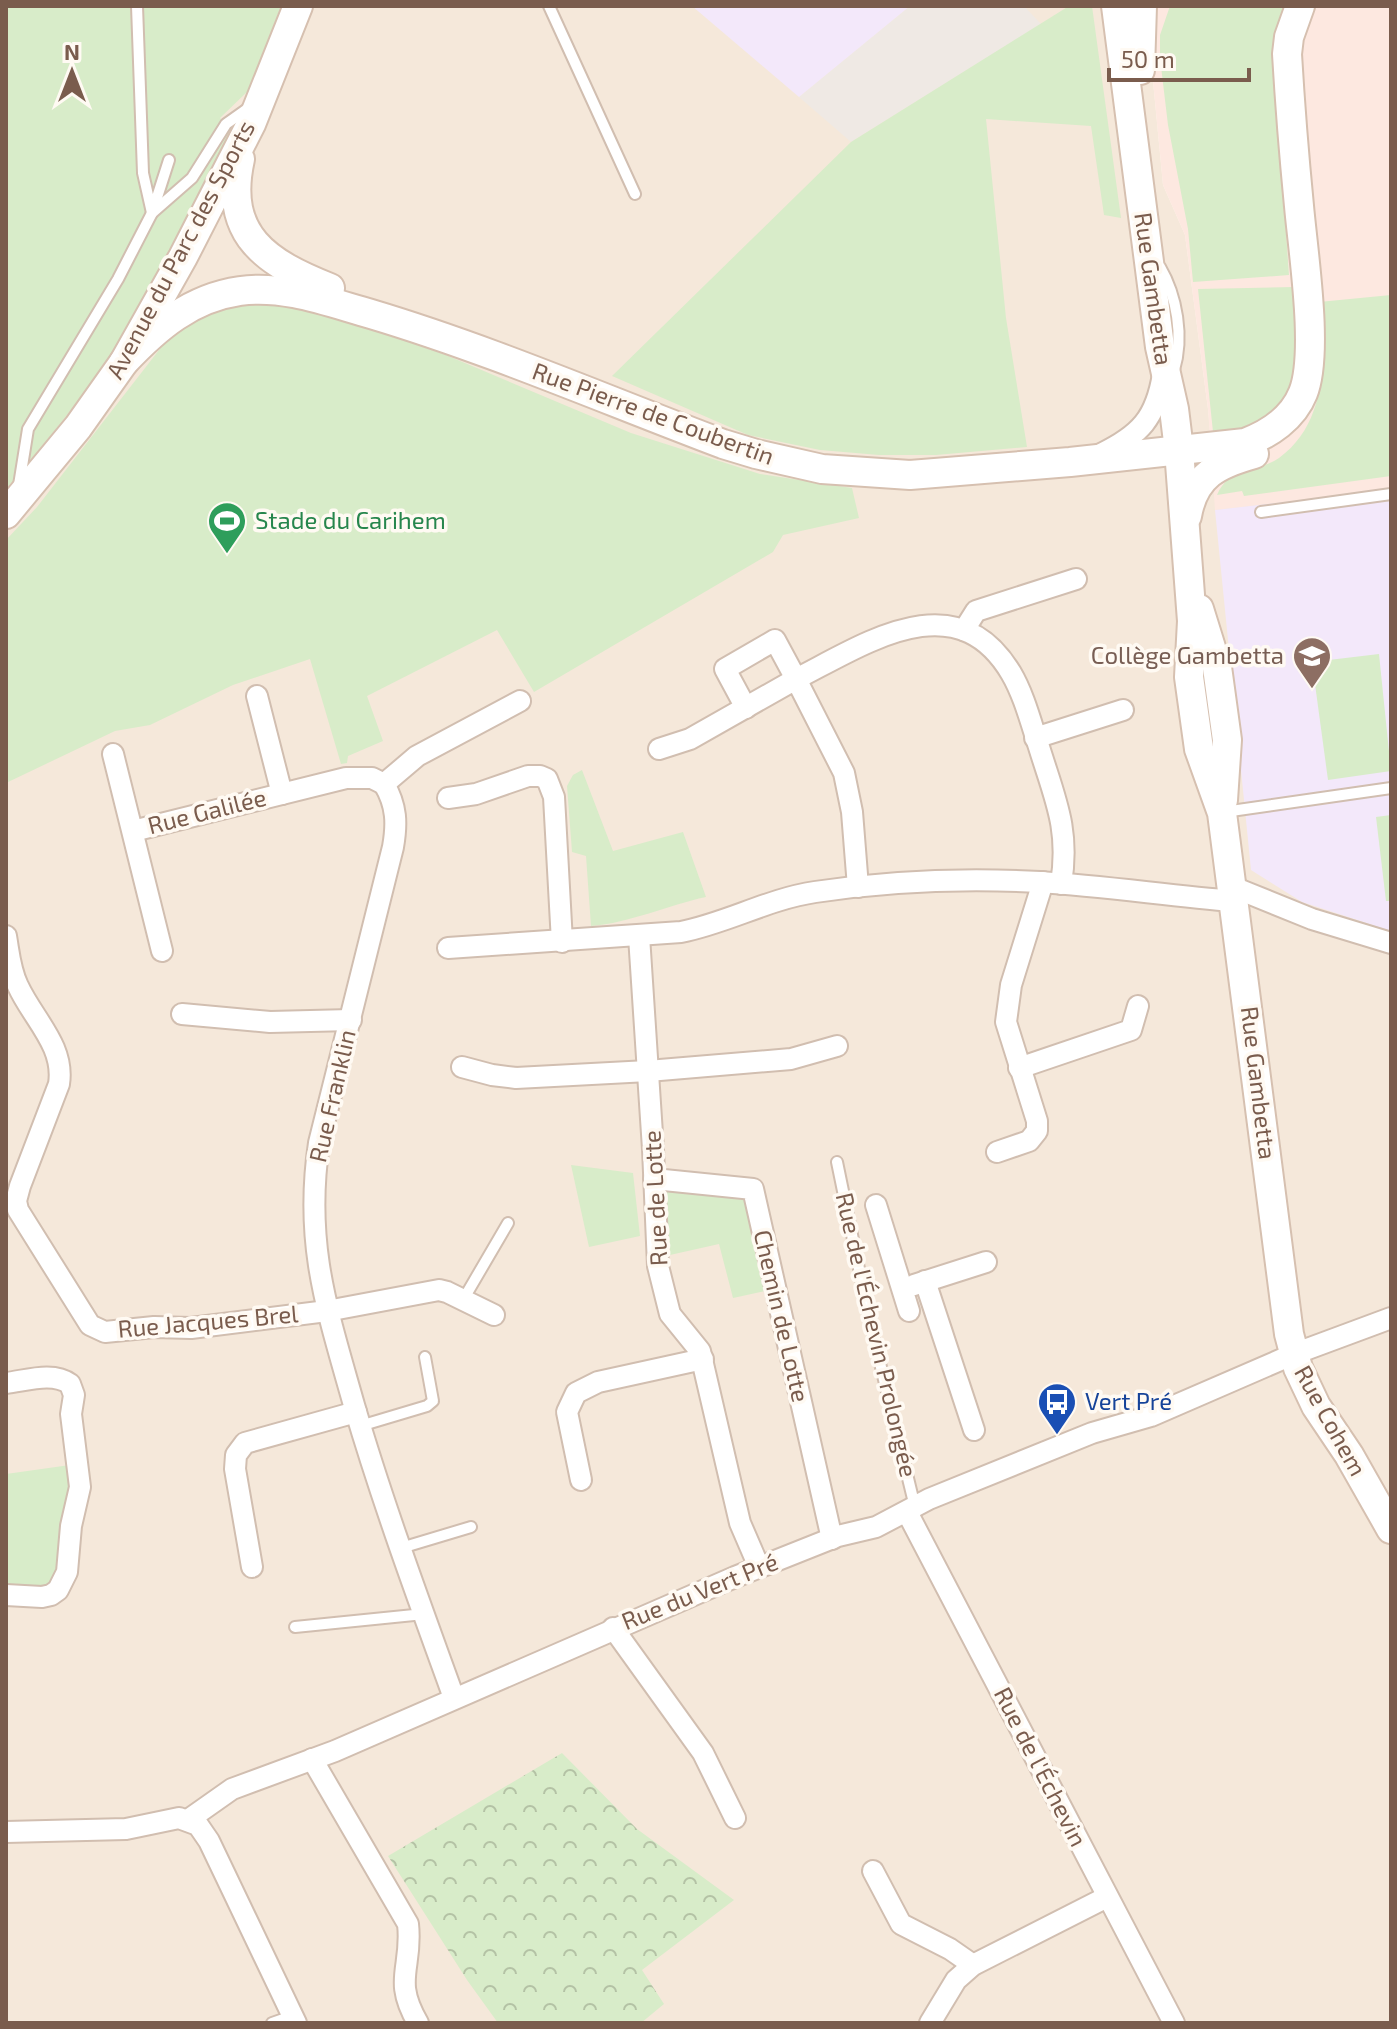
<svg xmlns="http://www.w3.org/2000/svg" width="1397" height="2029" font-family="'Exo 2',sans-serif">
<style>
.residential{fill:#f5e8da}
.commercial{fill:#fde8e0}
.industrial{fill:#efe9e4}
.education{fill:#f3e8fa}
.green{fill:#d8ecc9}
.forest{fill:url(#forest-crowns)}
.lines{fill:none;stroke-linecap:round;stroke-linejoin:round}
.lane-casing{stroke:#d1beb0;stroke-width:14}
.street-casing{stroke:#d1beb0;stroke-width:24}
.secondary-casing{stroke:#d6c0b0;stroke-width:32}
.lane{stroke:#fff;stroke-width:10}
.street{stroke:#fff;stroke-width:20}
.secondary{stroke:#fff;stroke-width:28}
.labels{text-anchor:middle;stroke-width:7;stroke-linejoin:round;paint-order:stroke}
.street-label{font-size:24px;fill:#7a5c4d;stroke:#fffaf3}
.leisure-label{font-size:24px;fill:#27864d;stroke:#fffaf3;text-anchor:start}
.education-label{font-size:24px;fill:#785e54;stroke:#fffaf3;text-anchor:end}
.transit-label{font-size:24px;fill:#164399;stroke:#fffaf3;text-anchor:start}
</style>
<defs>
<pattern id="forest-crowns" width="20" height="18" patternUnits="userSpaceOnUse" patternTransform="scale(2)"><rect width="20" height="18" fill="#d8ecc9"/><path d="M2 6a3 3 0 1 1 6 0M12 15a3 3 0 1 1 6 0" fill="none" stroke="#b4c2a5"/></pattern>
</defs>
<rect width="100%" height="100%" fill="#fdf6ec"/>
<path class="residential" d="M 6,6 L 1142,6 L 1148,29 L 1163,185 L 1185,235 L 1208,409 L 1215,487 L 1391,490 L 1391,2023 L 6,2023 Z"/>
<path class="commercial" d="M 1142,6 L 1391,6 L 1391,490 L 1215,510 L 1208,409 L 1185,235 L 1163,185 L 1148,29 Z"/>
<path class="industrial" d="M 910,6 L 1024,6 L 1041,24 L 851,142 L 799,97 Z"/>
<g class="education">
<path d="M 692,6 L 910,6 L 799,97 Z"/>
<path d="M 1391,490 L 1391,931 L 1302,902 L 1251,870 L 1215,510 Z"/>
</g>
<g class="green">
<path d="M 6,6 L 281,6 L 248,91 L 220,118 L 235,132 C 191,224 141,316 80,398 C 57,429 31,459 6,489 Z"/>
<path d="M 1069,6 L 1092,6 L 1121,218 L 1104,215 L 1091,126 L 986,119 L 1006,318 L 1027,447 L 936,455 L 879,455 L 820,450 L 748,435 L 612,376 L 851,142 Z"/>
<path d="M 1170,6 L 1286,6 L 1273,46 L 1289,275 L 1193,282 L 1188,229 L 1168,125 L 1160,58 L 1160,35 Z"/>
<path d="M 1294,287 L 1301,366 L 1295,389 L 1277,409 L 1253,426 L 1213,432 L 1198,289 Z"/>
<path d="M 1391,295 L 1391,476 L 1244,496 L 1242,491 L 1217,495 C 1231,464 1256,474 1279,458 C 1328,423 1326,354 1319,302 Z"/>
<path d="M 234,301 L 306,306 L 446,355 L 631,433 L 760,474 L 852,488 L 859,518 L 783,535 L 773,552 L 534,692 L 497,630 L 367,696 L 383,741 L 348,756 L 347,763 L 341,764 L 310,659 L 233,685 L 150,725 L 115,731 L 6,783 L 6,540 L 37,507 L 173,332 L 202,313 Z"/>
<path d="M 1379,654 L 1391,771 L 1328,780 L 1312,662 Z"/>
<path d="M 582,770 L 613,851 L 683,832 L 706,897 C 668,905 630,923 591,926 L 586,856 L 572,852 L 567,786 L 573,775 Z"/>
<path d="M 1391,815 L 1391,901 L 1386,901 L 1376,817 Z"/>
<path d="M 571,1165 L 633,1173 L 640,1236 L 589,1247 Z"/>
<path d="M 664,1188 L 747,1196 L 770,1290 L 733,1298 L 719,1244 L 670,1255 Z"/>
<path d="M 70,1465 C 75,1505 68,1552 49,1588 L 6,1591 L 6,1474 Z"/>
</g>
<path class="forest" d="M 562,1753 L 637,1829 L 734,1900 L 642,1970 L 664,2004 L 641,2023 L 498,2023 L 467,1980 L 388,1856 Z"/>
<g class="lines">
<defs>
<g id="lane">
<path d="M 137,6 L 143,173 L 152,213 L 169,160"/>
<path d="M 549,6 L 635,194"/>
<path d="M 1160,267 C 1177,296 1184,337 1174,370"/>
<path d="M 19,485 L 28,429 L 118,279 L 152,213 L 192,178 L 226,124 L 250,107"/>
<path d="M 1261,512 L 1391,494"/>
<path d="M 1224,812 L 1391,788"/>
<path d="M 837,1162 L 870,1322 L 915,1507"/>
<path d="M 463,1300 L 508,1223"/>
<path d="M 360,1426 L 427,1406 L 433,1401 L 425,1357"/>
<path d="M 401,1548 L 471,1527"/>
<path d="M 295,1627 L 424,1614"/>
<path d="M 272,2023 L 292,2016"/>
</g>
<g id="street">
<path d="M 1101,454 C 1140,435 1156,418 1163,374"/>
<path d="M 964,630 L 976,611 L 1076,579"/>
<path d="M 257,696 L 282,794"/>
<path d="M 746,708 L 725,669 L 775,640 L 796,679 C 865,644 956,581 1011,673 C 1024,695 1031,723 1039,747 C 1055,799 1070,829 1061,884"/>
<path d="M 1035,738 L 1123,710"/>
<path d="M 659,749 L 690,739 L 796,679 L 844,773 L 852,812 L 858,887"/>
<path d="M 113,754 L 162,951"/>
<path d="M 384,784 C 397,806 397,824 393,847 L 319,1143 C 304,1244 327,1309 354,1405 C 383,1504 419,1601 454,1698"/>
<path d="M 384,784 L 417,756 L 520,701"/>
<path d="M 448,798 L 476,794 L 528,776 L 540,776 L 547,779 L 554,797 L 562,942"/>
<path d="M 133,831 L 346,778 L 372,778 L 384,784"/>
<path d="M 1233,887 L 1312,919 L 1391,943"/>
<path d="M 6,936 C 9,953 10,970 18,986 C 33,1019 65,1046 59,1084 L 20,1186 L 16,1201 L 18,1210 L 90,1325 L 105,1332 L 154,1327 L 191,1328 L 327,1311 L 439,1290 L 447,1292 L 494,1315"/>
<path d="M 639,936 L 653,1149 L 658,1266 L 670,1314 L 700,1351 L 740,1523 L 759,1567"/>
<path d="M 448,948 L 681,932 C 727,923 768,899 815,892 C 889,881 966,878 1040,882 C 1105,886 1170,896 1234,901"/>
<path d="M 182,1014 L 270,1022 L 351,1020"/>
<path d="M 462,1067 L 492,1075 L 516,1078 L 648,1071 L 791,1059 L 837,1046"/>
<path d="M 1019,1068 L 1131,1030 L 1138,1006"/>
<path d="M 997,1152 L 1029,1141 L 1037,1131 L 1037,1121 L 1006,1022 L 1011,985 L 1043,882"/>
<path d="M 654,1179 L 753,1189 L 832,1539"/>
<path d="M 876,1205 L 909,1311"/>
<path d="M 925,1281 L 974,1430"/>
<path d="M 914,1285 L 986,1262"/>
<path d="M 6,1383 C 25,1381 53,1371 70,1384 L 74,1395 L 71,1414 L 80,1487 L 71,1526 L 67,1572 L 58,1590 L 51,1595 L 42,1597 L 6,1595"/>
<path d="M 581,1480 L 567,1412 L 576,1393 L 598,1382 L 703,1359"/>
<path d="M 907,1512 L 1174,2023"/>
<path d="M 252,1567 L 235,1469 L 236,1455 L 245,1443 L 356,1412"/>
<path d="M 613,1628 L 703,1753 L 735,1818"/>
<path d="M 312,1759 L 408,1924 C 413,1968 392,1979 418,2023"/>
<path d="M 188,1820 L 232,1789 L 335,1751 L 735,1577 L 838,1536 L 876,1527 L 929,1499 L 1092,1433 L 1151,1416 L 1294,1354 L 1391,1318"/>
<path d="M 6,1832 L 126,1829 L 179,1818 L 198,1825 L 209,1841 L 296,2023"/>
<path d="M 873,1871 L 901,1924 L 950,1949 L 973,1965"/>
<path d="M 930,2023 L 956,1980 L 973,1965 L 1107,1897"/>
</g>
<g id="secondary">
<path d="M 1116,6 L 1160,347 L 1174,409 L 1179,450 L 1192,621 L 1189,677 L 1199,749 L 1222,813 L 1289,1334 L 1298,1368 L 1316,1406 L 1349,1455 L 1391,1529"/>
<path d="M 1140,70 L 1142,6"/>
<path d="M 240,159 C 223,236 267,263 330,288"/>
<path d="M 124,362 C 157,327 191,298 240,291 C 285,285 328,302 371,314 C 491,350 606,400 723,444 L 756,454 L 822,469 L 910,475 L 1070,462 L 1245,443 C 1269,434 1293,418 1303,393 C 1319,353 1303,252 1299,206 C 1294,155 1290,105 1287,54 L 1289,37 L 1300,6"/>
<path d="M 6,514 L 78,427 L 124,362 L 183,257 L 251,124 L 298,6"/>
<path d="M 1187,516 C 1194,475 1218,464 1254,454"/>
<path d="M 1199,609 L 1217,667 L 1227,740 L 1223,800"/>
</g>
</defs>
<use href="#lane" class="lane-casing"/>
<use href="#street" class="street-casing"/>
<use href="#secondary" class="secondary-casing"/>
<use href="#lane" class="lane"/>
<use href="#street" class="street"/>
<use href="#secondary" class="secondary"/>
</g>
<defs>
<symbol id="stadium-pin" viewBox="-11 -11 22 30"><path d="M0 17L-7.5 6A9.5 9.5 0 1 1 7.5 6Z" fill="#2e9e5b" stroke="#fffaf3"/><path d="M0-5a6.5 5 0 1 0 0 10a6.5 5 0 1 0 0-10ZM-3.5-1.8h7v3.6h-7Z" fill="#fff"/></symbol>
<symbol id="school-pin" viewBox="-11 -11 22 30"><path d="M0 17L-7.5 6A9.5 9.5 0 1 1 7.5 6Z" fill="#8d6e63" stroke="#fffaf3"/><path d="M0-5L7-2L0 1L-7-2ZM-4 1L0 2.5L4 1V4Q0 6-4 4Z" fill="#fff"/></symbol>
<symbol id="bus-pin" viewBox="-11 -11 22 30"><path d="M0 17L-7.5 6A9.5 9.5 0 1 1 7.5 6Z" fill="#1a4fb4" stroke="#fffaf3"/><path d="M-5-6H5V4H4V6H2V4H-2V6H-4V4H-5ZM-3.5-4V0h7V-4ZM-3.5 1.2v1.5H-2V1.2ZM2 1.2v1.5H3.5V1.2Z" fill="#fff"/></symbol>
</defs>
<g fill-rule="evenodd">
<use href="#stadium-pin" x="205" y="499" width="44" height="60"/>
<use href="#school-pin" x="1290" y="634" width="44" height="60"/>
<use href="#bus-pin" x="1035" y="1380" width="44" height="60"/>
</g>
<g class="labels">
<g class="street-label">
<text transform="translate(181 250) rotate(-62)" y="8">Avenue du Parc des Sports</text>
<text transform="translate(1153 289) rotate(82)" y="8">Rue Gambetta</text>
<text transform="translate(653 414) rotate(20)" y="8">Rue Pierre de Coubertin</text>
<text transform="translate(207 812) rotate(-14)" y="8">Rue Galilée</text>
<text transform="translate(1258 1083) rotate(83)" y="8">Rue Gambetta</text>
<text transform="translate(333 1096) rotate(-77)" y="8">Rue Franklin</text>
<text transform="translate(656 1198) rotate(-93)" y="8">Rue de Lotte</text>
<text transform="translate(781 1316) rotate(77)" y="8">Chemin de Lotte</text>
<text transform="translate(208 1322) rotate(-5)" y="8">Rue Jacques Brel</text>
<text transform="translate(876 1335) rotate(77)" y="8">Rue de l'Échevin Prolongée</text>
<text transform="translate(1330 1421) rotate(61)" y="8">Rue Cohem</text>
<text transform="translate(700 1592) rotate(-22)" y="8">Rue du Vert Pré</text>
<text transform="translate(1040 1767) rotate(63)" y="8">Rue de l'Échevin</text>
</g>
<g class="leisure-label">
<text x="255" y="529">Stade du Carihem</text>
</g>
<g class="education-label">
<text x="1284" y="664">Collège Gambetta</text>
</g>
<g class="transit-label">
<text x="1085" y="1410">Vert Pré</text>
</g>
</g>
<rect width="1397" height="2029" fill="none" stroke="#7a5c4d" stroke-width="16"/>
<g transform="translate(72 72)" stroke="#fffaf3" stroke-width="6" paint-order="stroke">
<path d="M0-6L14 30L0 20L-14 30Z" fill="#7a5c4d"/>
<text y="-12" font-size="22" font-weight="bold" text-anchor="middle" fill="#7a5c4d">N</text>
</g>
<path d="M1109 68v12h140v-12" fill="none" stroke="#7a5c4d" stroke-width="4"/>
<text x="1121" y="68" font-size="24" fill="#7a5c4d" stroke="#fffaf3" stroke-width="6" paint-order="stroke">50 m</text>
</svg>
